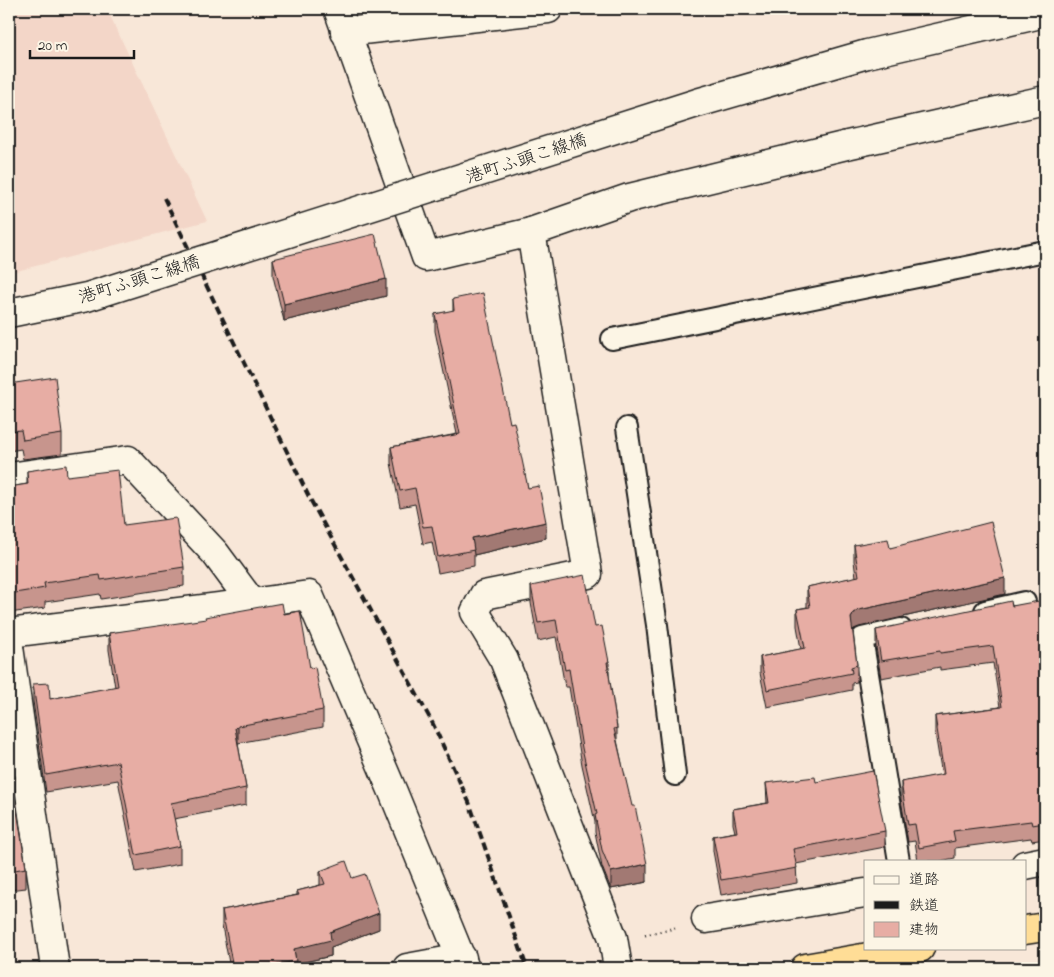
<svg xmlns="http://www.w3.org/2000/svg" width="1054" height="977" font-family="'Indie Flower','Klee One',sans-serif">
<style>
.built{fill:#f3d6c8}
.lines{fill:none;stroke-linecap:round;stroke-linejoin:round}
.lane-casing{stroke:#1c1c1c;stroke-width:24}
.street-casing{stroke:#1c1c1c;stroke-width:31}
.highway-casing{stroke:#1c1c1c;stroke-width:31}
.path{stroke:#1c1c1c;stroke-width:3;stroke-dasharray:1 4;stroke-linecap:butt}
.lane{stroke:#fcf5e5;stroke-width:20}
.street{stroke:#fcf5e5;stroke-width:28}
.highway{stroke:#ffdd96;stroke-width:28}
.rail{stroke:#1c1c1c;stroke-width:4;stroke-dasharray:8 4;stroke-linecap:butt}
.secondary-bridge-casing{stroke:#1c1c1c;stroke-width:31;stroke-linecap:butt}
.secondary-bridge{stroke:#fcf5e5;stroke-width:28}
.wall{fill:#c7958d;stroke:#1c1c1c}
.shaded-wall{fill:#a27973;stroke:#1c1c1c}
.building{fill:#e7ada4;stroke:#1c1c1c}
.labels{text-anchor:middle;stroke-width:4;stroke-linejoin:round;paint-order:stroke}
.street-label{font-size:18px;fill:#1c1c1c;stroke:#fcf5e5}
</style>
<rect width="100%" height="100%" fill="#f8e7d8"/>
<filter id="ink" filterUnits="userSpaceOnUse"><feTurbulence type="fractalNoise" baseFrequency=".02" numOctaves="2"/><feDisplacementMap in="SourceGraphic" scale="10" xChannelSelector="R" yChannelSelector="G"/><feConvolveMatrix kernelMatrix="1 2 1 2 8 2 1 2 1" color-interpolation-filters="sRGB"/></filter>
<g filter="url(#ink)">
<path class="built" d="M 9,9 L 107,9 L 207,221 L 9,273 Z"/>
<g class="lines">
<defs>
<g id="lane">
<path d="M 612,339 L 1045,251"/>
<path d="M 627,428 L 657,625 L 675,775"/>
<path d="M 985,611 L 1025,602"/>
<path d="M 899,861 L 862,638 L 901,629"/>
</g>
<g id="street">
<path d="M 338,9 L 426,257 L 531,232 L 588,574 L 484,595 L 475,612 L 504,660 L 613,938 L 618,968"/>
<path d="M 345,32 L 548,9"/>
<path d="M 531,232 L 629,198 L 847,145 L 1045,100"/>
<path d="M 9,477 L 128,460 L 215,553 L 252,603"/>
<path d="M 9,633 L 252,603 L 309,595 L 393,792 L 465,968"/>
<path d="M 9,647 L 55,968"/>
<path d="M 1025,865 L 1045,861"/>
<path d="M 706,919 L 865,893"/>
<path d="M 407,968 L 462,958"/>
</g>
<g id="highway">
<path d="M 1025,930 L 1045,927"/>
<path d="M 805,968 L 920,948"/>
</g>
</defs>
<use href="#lane" class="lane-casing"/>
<use href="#street" class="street-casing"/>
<use href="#highway" class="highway-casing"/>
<path class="path" d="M 645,935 L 675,928"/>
<use href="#lane" class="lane"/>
<use href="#street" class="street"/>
<use href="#highway" class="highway"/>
<path class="rail" d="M 164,198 L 310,499 L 433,724 L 469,802 L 527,968"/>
<defs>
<path id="secondary-bridge" d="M 9,313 L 87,297 L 697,103 L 867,54 L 1045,13"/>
</defs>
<use href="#secondary-bridge" class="secondary-bridge-casing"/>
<use href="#secondary-bridge" class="secondary-bridge"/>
</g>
<g class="wall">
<path d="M 273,259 L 386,296 L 284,321 L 273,276 Z"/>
<path d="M 453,299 L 510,423 L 528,488 L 546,538 L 474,555 L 474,566 L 438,573 L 432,542 L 423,544 L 415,504 L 400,507 L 391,463 L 391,447 L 457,434 L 435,331 L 435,314 L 453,311 Z"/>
<path d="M 9,384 L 62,434 L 62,454 L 23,459 L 21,449 L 9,451 Z"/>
<path d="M 27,471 L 67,476 L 124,525 L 184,567 L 184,586 L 101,599 L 100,594 L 45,602 L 45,608 L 9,613 L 9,487 L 27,484 Z"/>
<path d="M 854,545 L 890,548 L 1005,594 L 859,627 L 854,629 L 853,631 L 857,665 L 857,682 L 852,683 L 852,690 L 767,707 L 760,673 L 760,657 L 801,649 L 797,626 L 797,609 L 807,607 L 807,587 L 856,577 L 854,561 Z"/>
<path d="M 531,586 L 595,627 L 609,662 L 609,675 L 617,728 L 617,740 L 647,882 L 611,889 L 602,867 L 595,832 L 595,822 L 582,765 L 569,687 L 565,687 L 556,637 L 538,641 L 531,603 Z"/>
<path d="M 1045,603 L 1045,839 L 1032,841 L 1031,838 L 955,848 L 955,858 L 940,861 L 918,861 L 915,841 L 908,842 L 901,799 L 901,782 L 942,775 L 935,733 L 935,716 L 1000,707 L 993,663 L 940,670 L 940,667 L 881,678 L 876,647 L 876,630 L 1012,606 Z"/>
<path d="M 284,614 L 310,668 L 323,710 L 323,727 L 238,743 L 238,744 L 246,788 L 246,805 L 174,819 L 180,846 L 180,864 L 136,872 L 118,780 L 46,792 L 33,701 L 33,684 L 50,699 L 115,687 L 109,650 L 109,633 Z"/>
<path d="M 9,736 L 15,778 L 15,795 L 26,868 L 26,888 L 9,890 Z"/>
<path d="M 816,782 L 885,831 L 885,847 L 796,864 L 797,883 L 745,892 L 745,891 L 721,895 L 713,851 L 713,836 L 735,832 L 733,824 L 733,809 L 767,803 L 766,783 Z"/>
<path d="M 320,871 L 352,878 L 379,929 L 331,947 L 331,956 L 296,964 L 296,968 L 230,968 L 222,926 L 222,910 L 297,895 L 297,891 L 320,885 Z"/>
</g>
<g class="shaded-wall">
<path d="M 386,279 L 386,296 L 284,321 L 284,304 Z"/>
<path d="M 546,522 L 546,538 L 474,555 L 472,538 Z"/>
<path d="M 1005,578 L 1005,594 L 859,627 L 854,629 L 851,634 L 851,618 L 854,613 L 859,610 Z"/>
<path d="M 238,727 L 238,744 L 235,745 L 235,728 Z"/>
<path d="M 647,864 L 647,882 L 611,889 L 611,872 Z"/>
<path d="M 379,913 L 379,929 L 331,947 L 331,956 L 296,964 L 294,949 L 330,932 Z"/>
</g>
<g class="building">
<path d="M 375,234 L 386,279 L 284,304 L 273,259 Z"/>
<path d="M 483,293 L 510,423 L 514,422 L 528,488 L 539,486 L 546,522 L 472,538 L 474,550 L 438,557 L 432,526 L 423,527 L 415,488 L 400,491 L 391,447 L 460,434 L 435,314 L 454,310 L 453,299 Z"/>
<path d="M 55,377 L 62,434 L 23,440 L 21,430 L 9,431 L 9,384 Z"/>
<path d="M 66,465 L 67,476 L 118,470 L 124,525 L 176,518 L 184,567 L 101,580 L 100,575 L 44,583 L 45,588 L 9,594 L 9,487 L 28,484 L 27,471 Z"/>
<path d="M 991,522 L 1005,578 L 859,610 L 854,613 L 851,618 L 857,665 L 851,667 L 852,673 L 767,690 L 760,657 L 805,648 L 797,609 L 810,607 L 807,587 L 859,576 L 854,545 L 888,539 L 890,548 Z"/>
<path d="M 585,575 L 595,627 L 602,626 L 609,662 L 607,662 L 617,728 L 614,729 L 632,806 L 635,806 L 647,864 L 611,872 L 602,850 L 595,815 L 597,814 L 582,748 L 569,669 L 565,670 L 556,620 L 538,623 L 531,586 Z"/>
<path d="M 1044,600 L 1044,604 L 1045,603 L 1045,823 L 1032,825 L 1031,821 L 953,831 L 955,841 L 919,848 L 915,824 L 908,825 L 901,782 L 944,774 L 935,716 L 1002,707 L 993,646 L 940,653 L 940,651 L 881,661 L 876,630 L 1011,601 L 1012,606 Z"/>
<path d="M 282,603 L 284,614 L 300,611 L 310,668 L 315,667 L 323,710 L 238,726 L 238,727 L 235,728 L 246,788 L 171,803 L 180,846 L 136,855 L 118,762 L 46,775 L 33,684 L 49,683 L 50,699 L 118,686 L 109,633 L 206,619 L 205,617 Z"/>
<path d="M 9,736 L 15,778 L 12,778 L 26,868 L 9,871 Z"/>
<path d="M 873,771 L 885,831 L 793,849 L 797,868 L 745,877 L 745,876 L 721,880 L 713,836 L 737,832 L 733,809 L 769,803 L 766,783 L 815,777 L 816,782 Z"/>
<path d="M 346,861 L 352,878 L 365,874 L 379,913 L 330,932 L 331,940 L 294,949 L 296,961 L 256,968 L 233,968 L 222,910 L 299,895 L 297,891 L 325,884 L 320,871 Z"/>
</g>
</g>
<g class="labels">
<g class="street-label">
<text transform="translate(526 158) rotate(-18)" y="6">港町ふ頭こ線橋</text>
<text transform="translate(139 279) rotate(-17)" y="6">港町ふ頭こ線橋</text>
</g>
</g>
<rect width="1054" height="977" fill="none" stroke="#fcf5e5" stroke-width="30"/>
<rect x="15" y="15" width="1024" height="947" fill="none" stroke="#1c1c1c" stroke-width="2" filter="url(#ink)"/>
<rect x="864" y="860" width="162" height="90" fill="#fcf5e5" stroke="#a29e95"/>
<rect x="874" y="876" width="25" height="8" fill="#fcf5e5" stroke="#a29e95"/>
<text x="909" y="884" font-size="15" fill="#1c1c1c">道路</text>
<rect x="874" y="901" width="25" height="8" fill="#1c1c1c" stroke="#a29e95"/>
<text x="909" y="910" font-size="15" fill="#1c1c1c">鉄道</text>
<rect x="874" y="922" width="25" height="15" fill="#e7ada4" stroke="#a29e95"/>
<text x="909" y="934" font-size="15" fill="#1c1c1c">建物</text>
<path d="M30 50v8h104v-8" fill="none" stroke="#1c1c1c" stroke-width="2.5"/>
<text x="38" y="50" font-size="15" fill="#1c1c1c" stroke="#fcf5e5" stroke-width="4" paint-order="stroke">20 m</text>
</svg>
